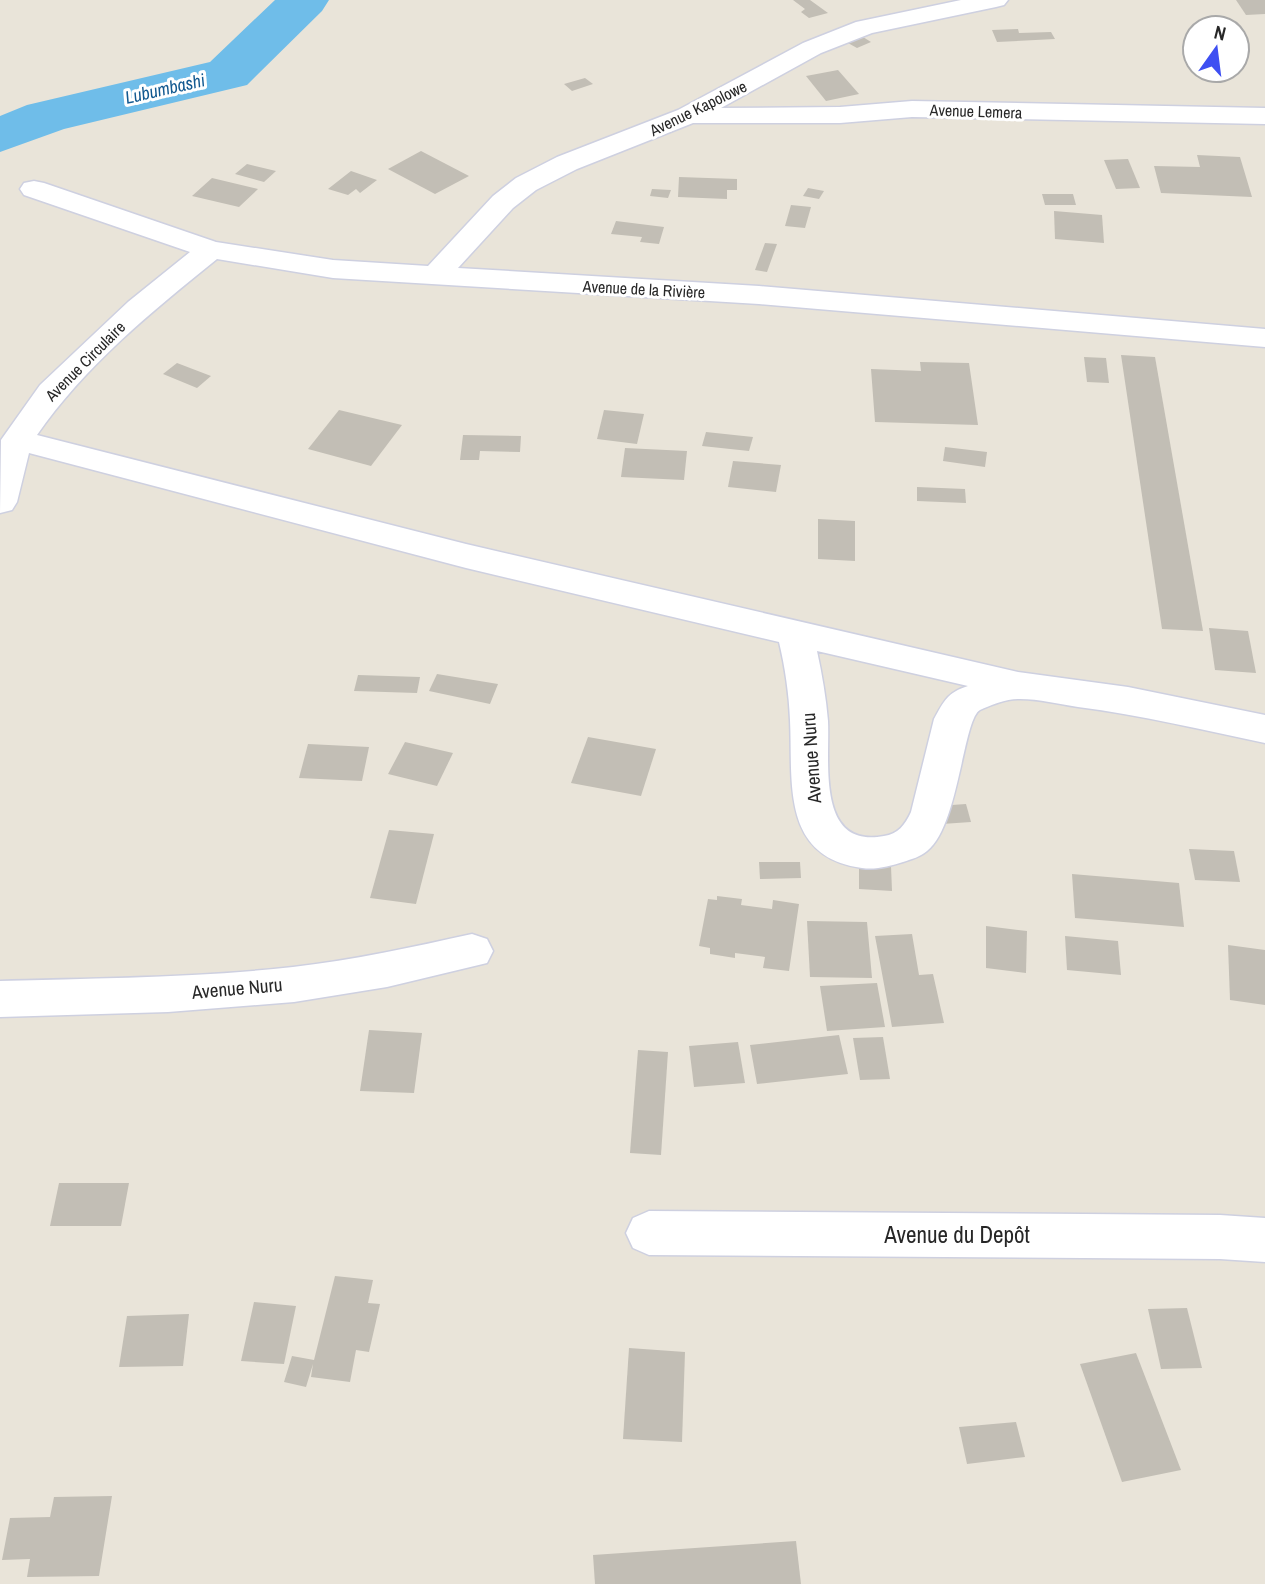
<svg xmlns="http://www.w3.org/2000/svg" width="1265" height="1584" font-family="'Archivo Narrow',sans-serif">
<style>
.lines{fill:none;stroke-linecap:round;stroke-linejoin:round}
.river{fill:#6fbde9;fill-rule:evenodd}
.building{fill:#c2beb5}
.street-casing{stroke:#ced0e0;stroke-width:3}
.street{fill:#fff;fill-rule:evenodd}
.labels{text-anchor:middle;stroke-width:6;stroke-linejoin:round;paint-order:stroke}
.far-street-label{font-size:16px;fill:#272727;stroke:#fff}
.far-water-label{font-size:18px;font-style:italic;fill:#125990;stroke:#fff}
.street-label{font-size:19px;fill:#272727;stroke:#fff}
.near-street-label{font-size:23px;fill:#272727;stroke:#fff}
</style>
<rect width="100%" height="100%" fill="#e9e4d9"/>
<g class="lines">
<path class="river" d="M 275,0 L 329,0 L 322,11 L 247,85 L 64,129 L 0,152 L 0,116 L 27,105 L 210,62 Z"/>
</g>
<g class="building">
<path d="M 793,0 L 810,0 L 828,13 L 809,18 L 801,12 L 805,9 Z"/>
<path d="M 1236,0 L 1265,0 L 1265,14 L 1246,15 Z"/>
<path d="M 1018,29 L 1019,33 L 1051,32 L 1055,39 L 997,42 L 992,30 Z"/>
<path d="M 863,37 L 871,42 L 857,48 L 848,43 Z"/>
<path d="M 838,70 L 859,94 L 826,101 L 806,76 Z"/>
<path d="M 585,78 L 593,84 L 572,91 L 564,84 Z"/>
<path d="M 421,151 L 469,176 L 435,194 L 388,169 Z"/>
<path d="M 1197,155 L 1240,157 L 1252,197 L 1161,193 L 1154,166 L 1200,167 Z"/>
<path d="M 1128,159 L 1140,188 L 1116,189 L 1104,160 Z"/>
<path d="M 247,164 L 276,171 L 264,182 L 235,174 Z"/>
<path d="M 351,171 L 377,180 L 360,193 L 356,189 L 348,195 L 328,189 Z"/>
<path d="M 679,177 L 737,179 L 737,190 L 727,190 L 727,199 L 678,197 Z"/>
<path d="M 212,178 L 258,189 L 239,207 L 192,196 Z"/>
<path d="M 808,188 L 824,191 L 819,199 L 803,196 Z"/>
<path d="M 652,189 L 671,190 L 668,198 L 650,196 Z"/>
<path d="M 1042,194 L 1073,194 L 1076,205 L 1045,205 Z"/>
<path d="M 791,205 L 811,207 L 805,228 L 785,226 Z"/>
<path d="M 1054,211 L 1102,215 L 1104,243 L 1055,239 Z"/>
<path d="M 616,221 L 664,227 L 659,244 L 640,242 L 642,237 L 611,234 Z"/>
<path d="M 765,243 L 777,244 L 767,272 L 755,270 Z"/>
<path d="M 1121,355 L 1155,357 L 1203,631 L 1162,629 Z"/>
<path d="M 1084,357 L 1106,358 L 1109,383 L 1087,382 Z"/>
<path d="M 920,362 L 969,363 L 978,425 L 875,422 L 871,369 L 921,371 Z"/>
<path d="M 177,363 L 211,376 L 197,388 L 163,374 Z"/>
<path d="M 339,410 L 402,425 L 371,466 L 308,449 Z"/>
<path d="M 604,410 L 644,414 L 637,444 L 597,439 Z"/>
<path d="M 706,432 L 753,437 L 749,451 L 702,446 Z"/>
<path d="M 463,435 L 521,436 L 520,452 L 480,451 L 479,460 L 460,460 Z"/>
<path d="M 945,447 L 987,452 L 985,467 L 943,461 Z"/>
<path d="M 625,448 L 687,451 L 684,480 L 621,477 Z"/>
<path d="M 733,461 L 781,465 L 776,492 L 728,487 Z"/>
<path d="M 917,487 L 965,489 L 966,503 L 917,501 Z"/>
<path d="M 818,519 L 855,521 L 855,561 L 818,559 Z"/>
<path d="M 1209,628 L 1248,631 L 1256,673 L 1215,670 Z"/>
<path d="M 437,674 L 498,684 L 490,704 L 429,691 Z"/>
<path d="M 358,675 L 420,677 L 417,693 L 354,691 Z"/>
<path d="M 588,737 L 656,749 L 641,796 L 571,783 Z"/>
<path d="M 405,742 L 453,753 L 437,786 L 388,774 Z"/>
<path d="M 308,744 L 369,747 L 362,781 L 299,778 Z"/>
<path d="M 966,804 L 971,822 L 942,824 L 938,806 Z"/>
<path d="M 389,830 L 434,834 L 416,904 L 370,898 Z"/>
<path d="M 1189,849 L 1234,851 L 1240,882 L 1195,880 Z"/>
<path d="M 759,862 L 800,862 L 801,878 L 760,879 Z"/>
<path d="M 859,864 L 891,866 L 892,891 L 859,889 Z"/>
<path d="M 1072,874 L 1179,883 L 1184,927 L 1075,918 Z"/>
<path d="M 717,896 L 742,899 L 741,905 L 772,909 L 773,900 L 799,904 L 789,971 L 763,968 L 765,957 L 735,953 L 735,958 L 710,954 L 710,948 L 699,946 L 708,899 L 717,900 Z"/>
<path d="M 807,921 L 867,922 L 872,978 L 810,977 Z"/>
<path d="M 986,926 L 1027,931 L 1026,973 L 986,968 Z"/>
<path d="M 912,934 L 919,975 L 933,974 L 944,1023 L 892,1027 L 875,936 Z"/>
<path d="M 1065,936 L 1118,941 L 1121,975 L 1067,970 Z"/>
<path d="M 1228,945 L 1265,950 L 1265,1005 L 1230,1000 Z"/>
<path d="M 877,983 L 885,1027 L 827,1031 L 820,986 Z"/>
<path d="M 369,1030 L 422,1033 L 414,1093 L 360,1091 Z"/>
<path d="M 839,1035 L 848,1074 L 757,1084 L 750,1045 Z"/>
<path d="M 883,1037 L 890,1079 L 860,1080 L 853,1038 Z"/>
<path d="M 738,1042 L 745,1083 L 694,1087 L 689,1046 Z"/>
<path d="M 638,1050 L 668,1052 L 661,1155 L 630,1153 Z"/>
<path d="M 59,1183 L 129,1183 L 121,1226 L 50,1226 Z"/>
<path d="M 335,1276 L 373,1280 L 368,1303 L 380,1304 L 369,1352 L 356,1350 L 350,1382 L 311,1377 L 313,1364 L 306,1387 L 284,1382 L 292,1356 L 314,1360 Z"/>
<path d="M 254,1302 L 296,1306 L 284,1364 L 241,1361 Z"/>
<path d="M 1187,1308 L 1202,1368 L 1161,1369 L 1148,1309 Z"/>
<path d="M 189,1314 L 183,1366 L 119,1367 L 127,1316 Z"/>
<path d="M 629,1348 L 685,1352 L 682,1442 L 623,1439 Z"/>
<path d="M 1136,1353 L 1181,1470 L 1122,1482 L 1080,1364 Z"/>
<path d="M 1016,1422 L 1025,1457 L 967,1464 L 959,1427 Z"/>
<path d="M 112,1496 L 99,1576 L 27,1577 L 30,1559 L 2,1560 L 10,1518 L 50,1517 L 54,1497 Z"/>
<path d="M 796,1541 L 801,1584 L 595,1584 L 593,1555 Z"/>
</g>
<g class="lines">
<defs>
<g id="street">
<path d="M 961,0 L 1008,0 L 1004,5 L 996,7 L 872,33 L 821,53 L 721,108 L 840,107 L 912,101 L 1265,108 L 1265,124 L 912,117 L 840,123 L 693,123 L 577,169 L 536,190 L 513,208 L 458,268 L 759,286 L 1265,329 L 1265,347 L 759,304 L 333,278 L 217,259 C 151,312 85,366 37,435 L 466,544 L 1018,672 L 1128,687 L 1265,715 L 1265,743 C 1203,730 1141,715 1078,707 C 1059,704 1039,699 1020,699 C 1009,698 990,705 980,710 C 963,719 959,826 927,851 C 920,857 912,859 903,862 C 890,866 876,870 862,868 C 780,857 793,781 790,720 C 789,694 785,667 779,642 L 466,568 L 29,453 L 17,502 L 12,510 L 0,513 L 1,440 L 40,385 L 128,302 L 190,252 L 24,195 L 20,189 L 24,183 L 34,181 L 44,183 L 216,242 L 333,260 L 428,266 L 493,196 L 516,178 L 557,157 L 678,110 L 803,43 L 856,22 ZM 817,651 L 968,686 C 948,692 944,701 934,719 L 911,812 C 905,825 898,834 884,836 C 816,849 830,762 828,721 C 826,697 822,674 817,651 Z"/>
<path d="M 472,934 L 487,939 L 493,951 L 487,963 L 387,987 L 294,1002 L 168,1012 L 0,1017 L 0,981 C 98,978 196,978 293,967 C 354,960 413,947 472,934 Z"/>
<path d="M 649,1211 L 1220,1215 L 1265,1218 L 1265,1262 L 1220,1259 L 649,1255 L 633,1248 L 626,1233 L 633,1218 Z"/>
</g>
</defs>
<use href="#street" class="street-casing"/>
<use href="#street" class="street"/>
</g>
<g class="labels">
<g class="far-street-label">
<text transform="translate(698 108) rotate(-26)" y="6">Avenue Kapolowe</text>
<text transform="translate(976 111) rotate(2)" y="6">Avenue Lemera</text>
<text transform="translate(644 289) rotate(3)" y="6">Avenue de la Rivière</text>
<text transform="translate(85 361) rotate(-45)" y="6">Avenue Circulaire</text>
</g>
<g class="far-water-label">
<text transform="translate(165 89) rotate(-13)" y="6">Lubumbashi</text>
</g>
<g class="street-label">
<text transform="translate(811 758) rotate(-94)" y="7">Avenue Nuru</text>
<text transform="translate(237 988) rotate(-5)" y="7">Avenue Nuru</text>
</g>
<g class="near-street-label">
<text x="957" y="1243">Avenue du Depôt</text>
</g>
</g>
<g transform="translate(1216 49) rotate(14)"><circle r="33" fill="#ffffff" stroke="#a9a9a9" stroke-width="2"/>
<path d="M0-5L12 26L0 18L-12 26Z" fill="#3e4ff2"/>
<text y="-10" font-size="19" font-weight="bold" text-anchor="middle" fill="#272727">N</text>
</g>
</svg>
